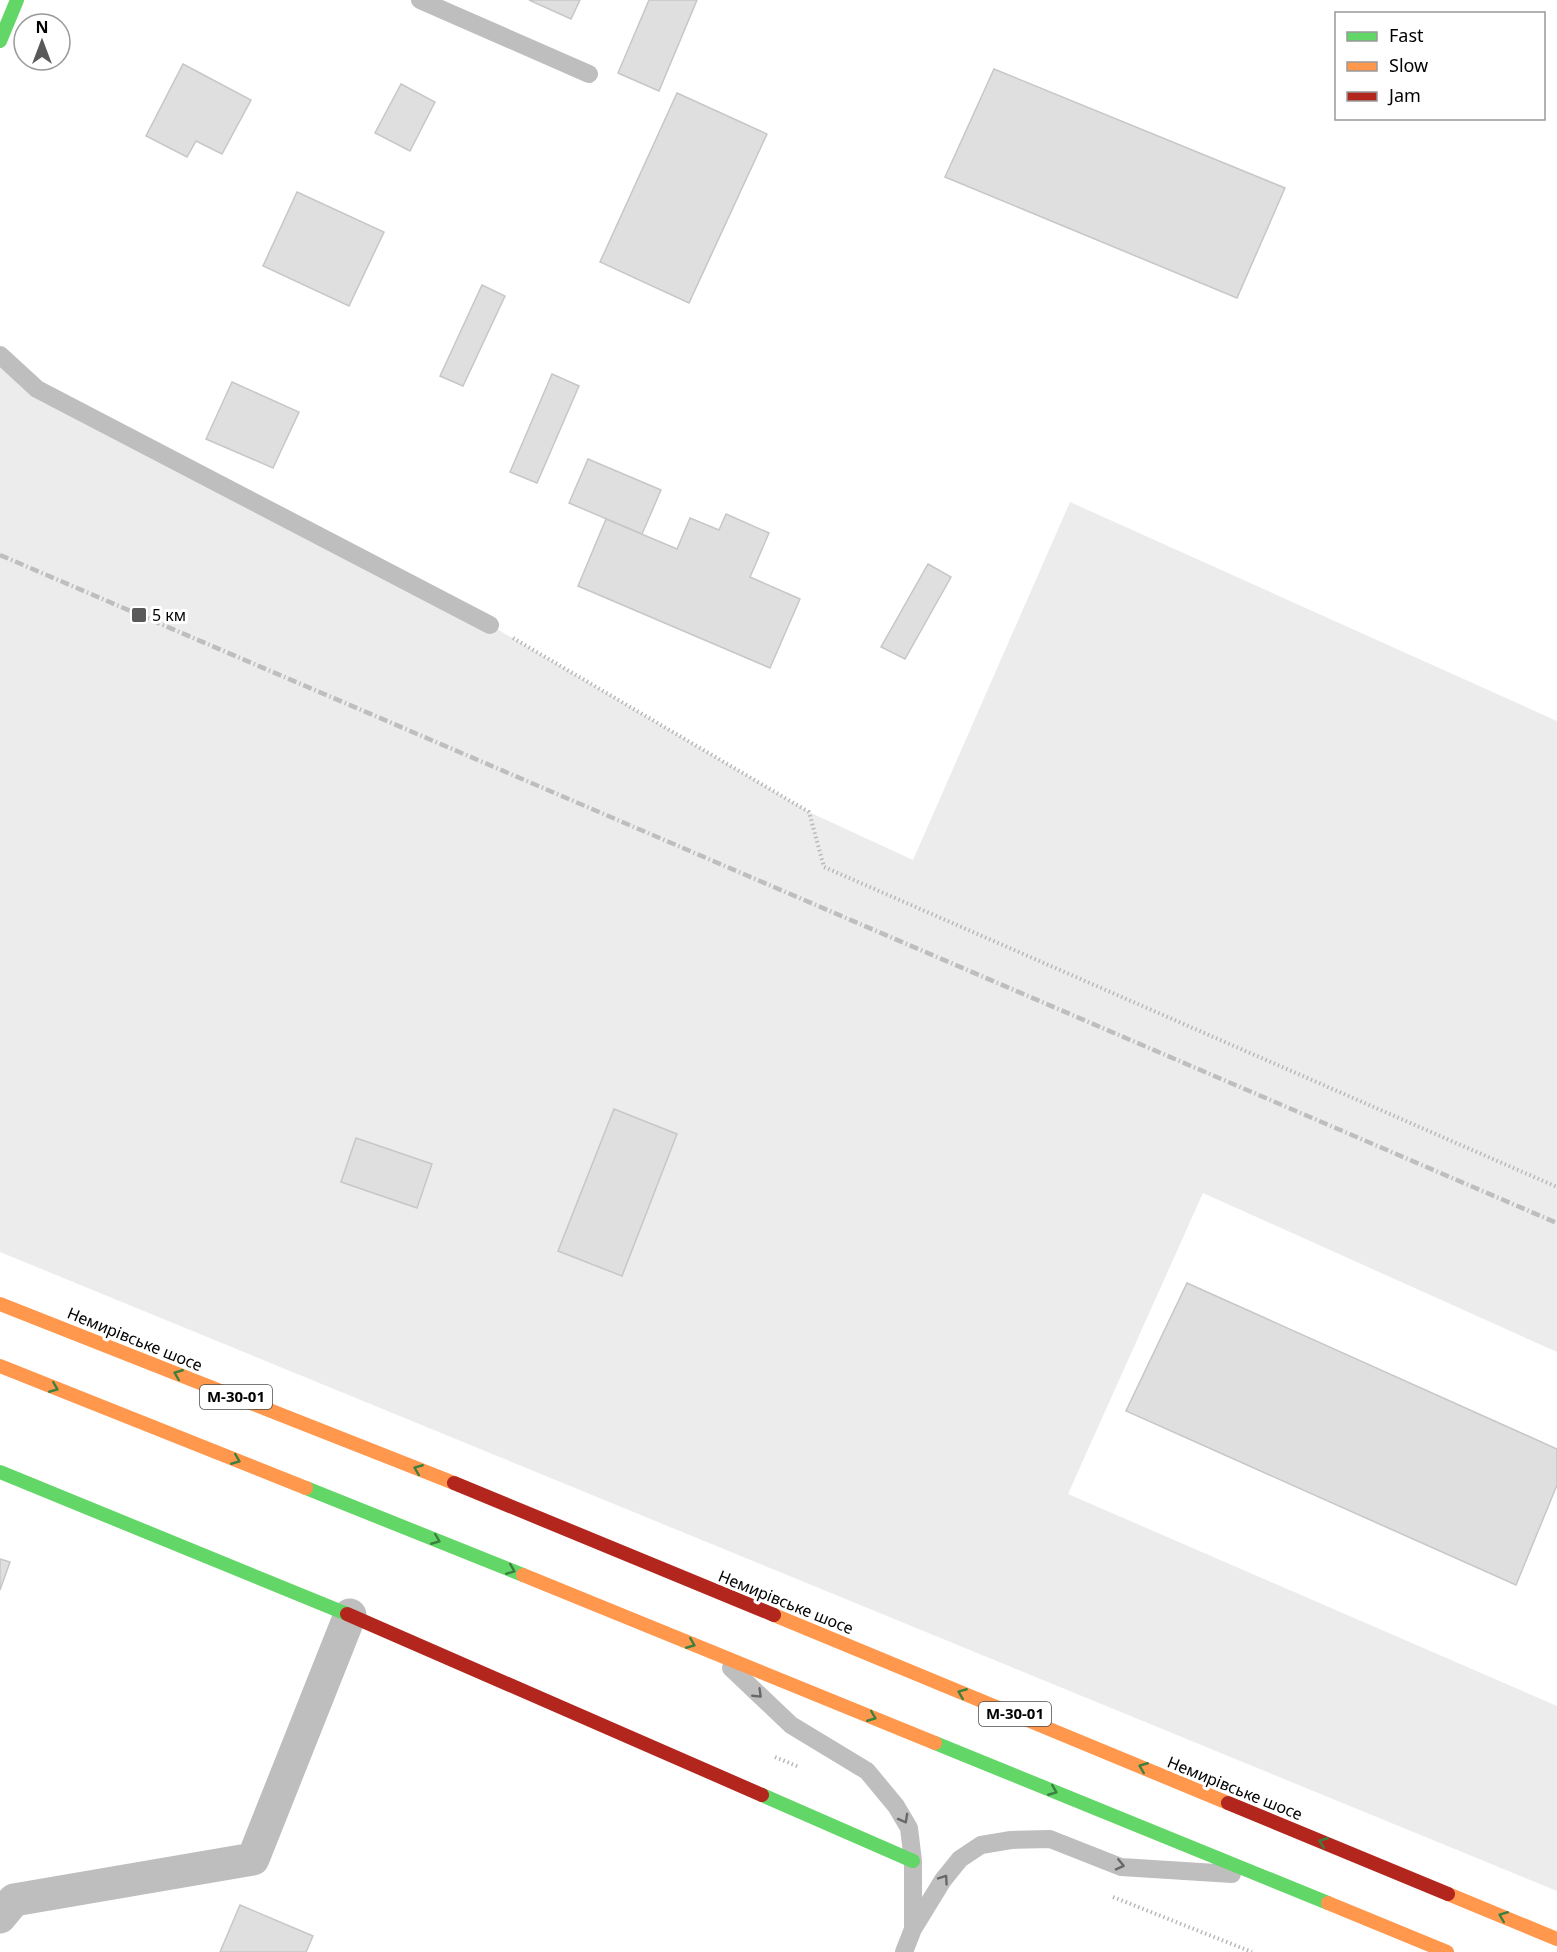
<svg xmlns="http://www.w3.org/2000/svg" width="1557" height="1952" font-family="'Noto Sans',sans-serif">
<style>
.green{fill:#ececec}
.building{fill:#dfdfdf;stroke:#c7c7c7;stroke-width:1.5}
.lines{fill:none;stroke-linecap:round;stroke-linejoin:round}
.path{stroke:#b9b9b9;stroke-width:4;stroke-dasharray:1.5 3;stroke-linecap:butt}
.lane{stroke:#bebebe;stroke-width:18}
.street{stroke:#bebebe;stroke-width:33}
.fast{stroke:#63d668;stroke-width:14}
.slow{stroke:#ff974d;stroke-width:14}
.jam{stroke:#b3261e;stroke-width:14}
.rail{stroke:#bebebe;stroke-width:4.5;stroke-dasharray:9 3 1.5 3;stroke-linecap:butt}
.oneway{stroke:#3b803e}
.oneway2{stroke:#686868}
.poi-dot{fill:#595959;stroke:#fff;stroke-width:2}
.labels{text-anchor:middle;stroke-width:6;stroke-linejoin:round;paint-order:stroke}
.shield{fill:#fff;stroke:#4c4c4c;stroke-width:1.5}
.shield-label{font-size:15px;font-weight:bold;fill:#000}
.poi-label{font-size:16px;fill:#000;stroke:#fff;text-anchor:start}
.street-label{font-size:16px;fill:#000;stroke:#fff}
</style>
<rect width="100%" height="100%" fill="#fff"/>
<path class="green" d="M 0,355 L 37,389 L 490,625 L 809,812 L 913,860 L 1070,502 L 1557,721 L 1557,1352 L 1203,1193 L 1068,1494 L 1557,1706 L 1557,1891 L 0,1252 Z"/>
<g class="building">
<path d="M 529,0 L 580,0 L 571,19 Z"/>
<path d="M 649,0 L 697,0 L 659,91 L 618,73 Z"/>
<path d="M 183,64 L 251,100 L 222,154 L 196,141 L 187,157 L 146,136 Z"/>
<path d="M 994,69 L 1285,188 L 1237,298 L 945,177 Z"/>
<path d="M 401,84 L 435,102 L 410,151 L 375,133 Z"/>
<path d="M 677,93 L 767,134 L 689,303 L 600,262 Z"/>
<path d="M 297,192 L 384,232 L 349,306 L 263,266 Z"/>
<path d="M 482,285 L 505,296 L 463,386 L 440,376 Z"/>
<path d="M 552,374 L 579,386 L 537,483 L 510,472 Z"/>
<path d="M 232,382 L 299,412 L 273,468 L 206,439 Z"/>
<path d="M 588,459 L 661,490 L 642,534 L 569,503 Z"/>
<path d="M 726,514 L 769,533 L 750,577 L 800,599 L 770,668 L 578,586 L 606,519 L 677,549 L 690,518 L 719,530 Z"/>
<path d="M 928,564 L 951,577 L 905,659 L 881,647 Z"/>
<path d="M 614,1109 L 677,1134 L 622,1276 L 558,1251 Z"/>
<path d="M 356,1138 L 432,1164 L 417,1208 L 341,1182 Z"/>
<path d="M 1187,1283 L 1557,1449 L 1557,1485 L 1516,1585 L 1126,1411 Z"/>
<path d="M 0,1559 L 10,1562 L 0,1590 Z"/>
<path d="M 240,1905 L 313,1936 L 306,1952 L 220,1952 Z"/>
</g>
<g class="lines">
<g class="path">
<path d="M 513,638 L 809,812 L 824,867 L 1557,1187"/>
<path d="M 775,1757 L 799,1767"/>
<path d="M 1113,1897 L 1252,1952"/>
</g>
<g class="lane">
<path d="M 420,0 L 589,74"/>
<path d="M 0,355 L 37,389 L 490,625"/>
<path d="M 731,1668 L 791,1725 L 867,1771 L 896,1806 L 909,1828 L 913,1861 L 913,1927"/>
<path d="M 904,1952 L 913,1929 L 943,1880 L 960,1859 L 981,1845 L 1011,1840 L 1050,1839 L 1121,1867 L 1232,1874"/>
</g>
<path class="street" d="M 0,1917 L 14,1900 L 253,1859 L 350,1615"/>
<g class="fast">
<path d="M 0,41 L 17,0"/>
<path d="M 0,1472 L 347,1614"/>
<path d="M 306,1488 L 523,1575"/>
<path d="M 935,1743 L 1328,1903"/>
<path d="M 762,1795 L 913,1861"/>
</g>
<g class="slow">
<path d="M 0,1304 L 454,1483"/>
<path d="M 0,1366 L 306,1488"/>
<path d="M 523,1575 L 935,1743"/>
<path d="M 774,1615 L 1228,1803"/>
<path d="M 1448,1894 L 1557,1939"/>
<path d="M 1328,1903 L 1447,1952"/>
</g>
<g class="jam">
<path d="M 454,1483 L 774,1615"/>
<path d="M 347,1614 L 762,1795"/>
<path d="M 1228,1803 L 1448,1894"/>
</g>
<path class="rail" d="M 0,555 L 1557,1223"/>
</g>
<defs><path id="oneway-chevron" d="M-2-3.5L2.5 0L-2 3.5" fill="none" stroke-width="1.6" stroke-linecap="round" stroke-linejoin="round" transform="scale(1.5)"/></defs>
<g class="oneway">
<use href="#oneway-chevron" transform="translate(178 1374) rotate(-158)"/>
<use href="#oneway-chevron" transform="translate(54 1388) rotate(22)"/>
<use href="#oneway-chevron" transform="translate(236 1460) rotate(22)"/>
<use href="#oneway-chevron" transform="translate(418 1469) rotate(-158)"/>
<use href="#oneway-chevron" transform="translate(436 1540) rotate(22)"/>
<use href="#oneway-chevron" transform="translate(511 1570) rotate(22)"/>
<use href="#oneway-chevron" transform="translate(691 1644) rotate(22)"/>
<use href="#oneway-chevron" transform="translate(962 1693) rotate(-158)"/>
<use href="#oneway-chevron" transform="translate(872 1717) rotate(22)"/>
<use href="#oneway-chevron" transform="translate(1143 1767) rotate(-158)"/>
<use href="#oneway-chevron" transform="translate(1053 1791) rotate(22)"/>
<use href="#oneway-chevron" transform="translate(1323 1842) rotate(-158)"/>
<use href="#oneway-chevron" transform="translate(1503 1916) rotate(-158)"/>
</g>
<g class="oneway2">
<use href="#oneway-chevron" transform="translate(758 1694) rotate(44)"/>
<use href="#oneway-chevron" transform="translate(904 1819) rotate(61)"/>
<use href="#oneway-chevron" transform="translate(1120 1865) rotate(13)"/>
<use href="#oneway-chevron" transform="translate(944 1879) rotate(-55)"/>
</g>
<rect class="poi-dot" x="131" y="607" width="16" height="16" rx="3"/>
<g class="labels">
<g class="shield">
<rect x="200" y="1385" width="72" height="24" rx="4.5"/>
<rect x="979" y="1702" width="72" height="24" rx="4.5"/>
</g>
<g class="shield-label">
<text x="236" y="1402">М-30-01</text>
<text x="1015" y="1719">М-30-01</text>
</g>
<g class="poi-label">
<text x="152" y="621">5 км</text>
</g>
<g class="street-label">
<text transform="translate(135 1339) rotate(22)" y="6">Немирівське шосе</text>
<text transform="translate(786 1602) rotate(22)" y="6">Немирівське шосе</text>
<text transform="translate(1235 1788) rotate(22)" y="6">Немирівське шосе</text>
</g>
</g>
<rect x="1335" y="12" width="210" height="108" fill="#ffffff" stroke="#999999" stroke-width="1.5"/>
<rect x="1347" y="32" width="30" height="9" fill="#63d668" stroke="#999999" stroke-width="1.5"/>
<text x="1389" y="42" font-size="18" fill="#000000">Fast</text>
<rect x="1347" y="62" width="30" height="9" fill="#ff974d" stroke="#999999" stroke-width="1.5"/>
<text x="1389" y="72" font-size="18" fill="#000000">Slow</text>
<rect x="1347" y="92" width="30" height="9" fill="#b3261e" stroke="#999999" stroke-width="1.5"/>
<text x="1389" y="102" font-size="18" fill="#000000">Jam</text>
<g transform="translate(42 42)"><circle r="28" fill="#ffffff" stroke="#999999" stroke-width="1.5"/>
<path d="M0-4.5L10 22L0 15L-10 22Z" fill="#595959"/>
<text y="-9" font-size="16" font-weight="bold" text-anchor="middle" fill="#000000">N</text>
</g>
</svg>
